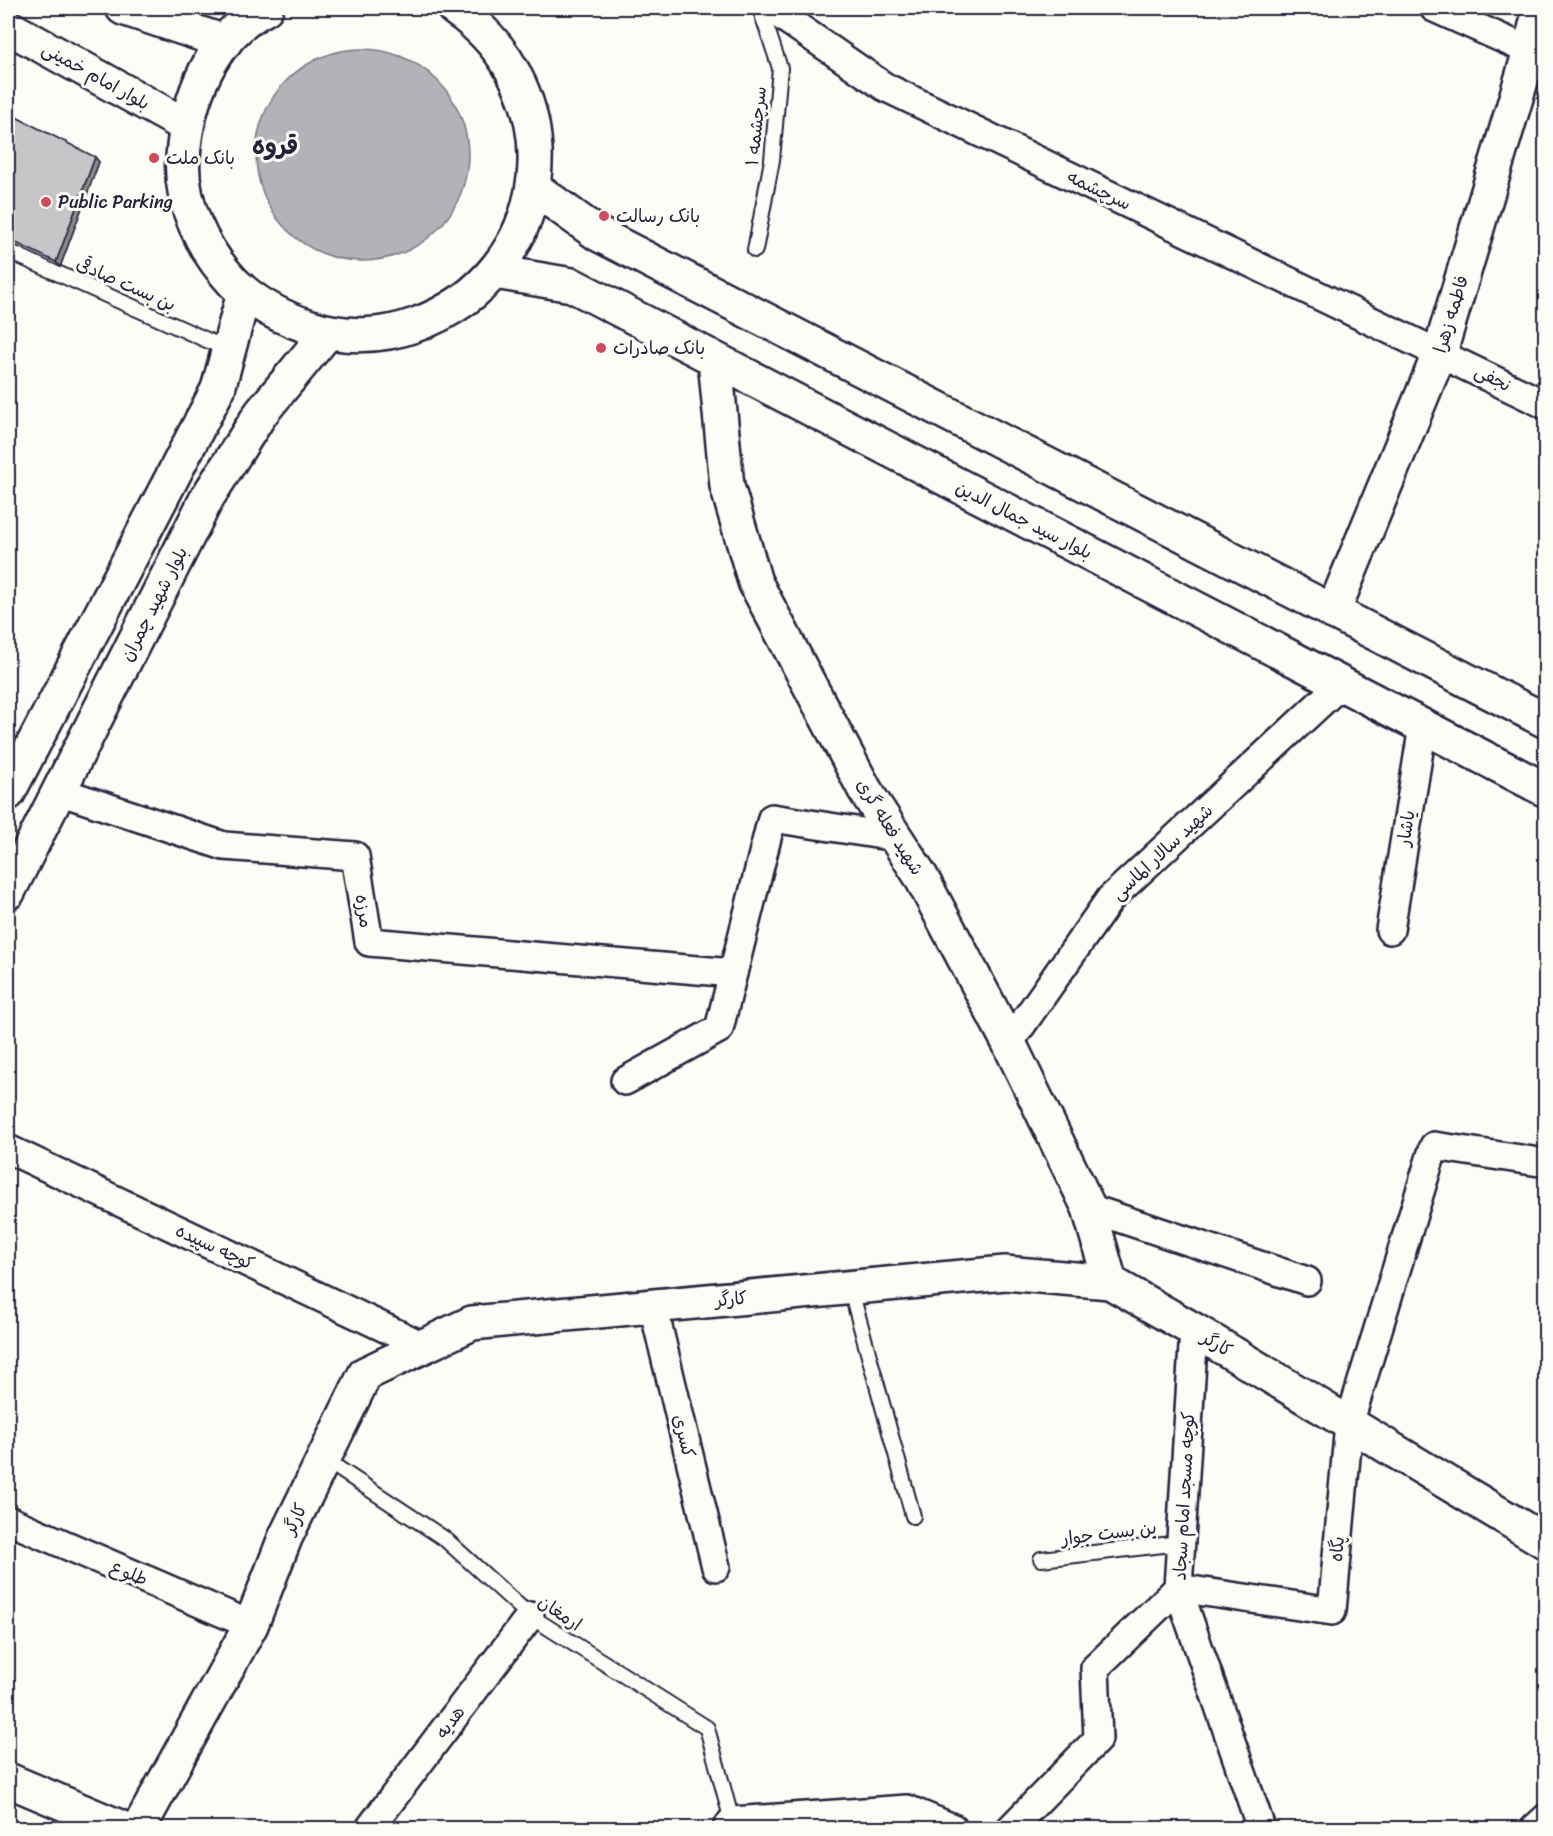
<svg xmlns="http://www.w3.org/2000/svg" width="1553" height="1836" font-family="Sriracha,'Playpen Sans Arabic',sans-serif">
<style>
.water{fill:#b2b2b7;stroke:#787885;stroke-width:1.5}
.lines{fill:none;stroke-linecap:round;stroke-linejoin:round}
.service-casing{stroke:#22223b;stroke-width:18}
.minor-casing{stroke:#22223b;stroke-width:32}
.tertiary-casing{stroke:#22223b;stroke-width:38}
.secondary-casing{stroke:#22223b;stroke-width:38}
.service{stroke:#fdfcf7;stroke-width:14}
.minor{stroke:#fdfcf7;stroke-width:27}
.tertiary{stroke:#fdfcf7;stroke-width:33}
.secondary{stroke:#fdfcf7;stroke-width:33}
.wall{fill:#aaaaac;stroke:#22223b;stroke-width:1.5}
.shaded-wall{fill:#8b8b8c;stroke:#22223b;stroke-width:1.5}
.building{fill:#c6c6c8;stroke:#22223b;stroke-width:1.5}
.poi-dot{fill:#d1495b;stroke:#fdfcf7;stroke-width:2}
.labels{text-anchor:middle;stroke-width:6;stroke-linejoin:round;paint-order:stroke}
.street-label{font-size:18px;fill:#22223b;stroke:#fdfcf7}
.poi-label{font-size:18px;fill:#22223b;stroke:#fdfcf7;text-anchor:start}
.district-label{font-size:24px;font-weight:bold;fill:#22223b;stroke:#fdfcf7}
</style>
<rect width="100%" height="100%" fill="#fdfcf7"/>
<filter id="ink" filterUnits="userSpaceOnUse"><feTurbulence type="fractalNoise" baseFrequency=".0167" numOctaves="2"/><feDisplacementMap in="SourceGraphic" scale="12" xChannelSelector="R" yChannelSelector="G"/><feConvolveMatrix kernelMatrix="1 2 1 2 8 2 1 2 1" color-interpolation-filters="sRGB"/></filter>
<g filter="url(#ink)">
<circle class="water" cx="362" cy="155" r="106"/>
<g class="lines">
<defs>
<g id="service">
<path d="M 755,250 L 772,160 L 780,68 L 760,8"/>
<path d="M 8,251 L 229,350"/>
<path d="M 850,1287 L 913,1516"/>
<path d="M 324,1459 L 445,1539 L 530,1616 L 707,1728 L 732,1821"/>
<path d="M 1041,1559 L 1180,1543"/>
</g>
<g id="minor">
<path d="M 770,8 L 885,87 L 1546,405"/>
<path d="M 1434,8 L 1530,51"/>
<path d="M 59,791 L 224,846 L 355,856 L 369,942 L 733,973"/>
<path d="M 1390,930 L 1423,726"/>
<path d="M 1009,1043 L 1110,899 L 1341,684"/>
<path d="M 625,1081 L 719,1029 L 772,818 L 895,837"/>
<path d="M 8,1149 L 423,1346"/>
<path d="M 1089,1208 L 1307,1281"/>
<path d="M 653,1306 L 716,1567"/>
<path d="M 1194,1330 L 1178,1588 L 1261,1828"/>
<path d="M 8,1520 L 251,1625"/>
<path d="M 370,1828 L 530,1616"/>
<path d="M 727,1828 L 732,1821 L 907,1809 L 953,1828"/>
<path d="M 1011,1828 L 1098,1739 L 1095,1668 L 1178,1588 L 1332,1611 L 1349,1424 L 1434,1146 L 1546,1163"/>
<path d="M 1535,1828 L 1546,1818"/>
</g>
<g id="tertiary">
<path d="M 715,360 L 727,486 L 755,582 L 865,790 L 920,875 L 1009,1043 L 1089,1208 L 1110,1282"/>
<path d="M 1333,612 L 1440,352 L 1530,51 L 1540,8"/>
<path d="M 8,1780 L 122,1828"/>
<path d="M 139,1828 L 251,1625 L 285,1538 L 365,1374 L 472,1323 L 1005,1273 L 1110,1282 L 1194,1330 L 1546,1542"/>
</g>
<g id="secondary">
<path d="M 123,8 L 225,42"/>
<path d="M 266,8 C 211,36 187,100 183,157 C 179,202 203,250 233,282 C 255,304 282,318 311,327 C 344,338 382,337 415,325 C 557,275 577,91 454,8"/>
<path d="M 8,27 L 185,125"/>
<path d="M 534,188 L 598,234 L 1546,721"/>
<path d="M 495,272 L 572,285 L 1546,790"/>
<path d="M 8,793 L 218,389 L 244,293"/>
<path d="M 8,892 L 207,498 L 261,413 L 327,333"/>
</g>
</defs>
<use href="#service" class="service-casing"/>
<use href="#minor" class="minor-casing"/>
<use href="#tertiary" class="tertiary-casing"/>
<use href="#secondary" class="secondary-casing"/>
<use href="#service" class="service"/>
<use href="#minor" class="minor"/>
<use href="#tertiary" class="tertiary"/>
<use href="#secondary" class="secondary"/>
</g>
<path class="wall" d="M 8,113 L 95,157 L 99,162 L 60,267 L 8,242 Z"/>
<path class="shaded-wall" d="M 95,157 L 99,162 L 60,267 L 56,262 Z"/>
<path class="building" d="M 8,113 L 95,157 L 56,262 L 8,239 Z"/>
</g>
<g class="poi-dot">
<circle cx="154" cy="158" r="6"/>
<circle cx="46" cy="202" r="6"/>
<circle cx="604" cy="216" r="6"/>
<circle cx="601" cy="348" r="6"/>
</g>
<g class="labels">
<g class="street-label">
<text transform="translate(96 76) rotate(29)" y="6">بلوار امام خمینی</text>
<text transform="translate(756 126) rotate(-84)" y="6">سرچشمه ۱</text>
<text transform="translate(1099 190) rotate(26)" y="6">سرچشمه</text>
<text transform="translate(126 284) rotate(24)" y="6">بن بست صادقی</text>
<text transform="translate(1451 314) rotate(-73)" y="6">فاطمه زهرا</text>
<text transform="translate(1493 378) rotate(27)" y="6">نجفی</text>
<text transform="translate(1024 520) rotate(27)" y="6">بلوار سید جمال الدین</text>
<text transform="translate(154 604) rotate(-63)" y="6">بلوار شهید چمران</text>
<text transform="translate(890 827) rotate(58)" y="6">شهید فعله گری</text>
<text transform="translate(1406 828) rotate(-81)" y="6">یاشار</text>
<text transform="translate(1162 852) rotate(-43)" y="6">شهید سالار الماسی</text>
<text transform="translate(364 911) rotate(81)" y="6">مرزه</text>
<text transform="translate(215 1247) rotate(25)" y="6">کوچه سپیده</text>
<text transform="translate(731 1299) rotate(-5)" y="6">کارگر</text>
<text transform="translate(1217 1344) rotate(31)" y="6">کارگر</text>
<text transform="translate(684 1436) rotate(76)" y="6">کسری</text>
<text transform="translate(1184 1496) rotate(-87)" y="6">کوچه مسجد امام سجاد</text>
<text transform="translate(295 1519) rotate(-64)" y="6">کارگر</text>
<text transform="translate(1109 1533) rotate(-7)" y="6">بن بست جوار</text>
<text transform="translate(1337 1549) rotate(-85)" y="6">پگاه</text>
<text transform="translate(129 1573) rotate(23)" y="6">طلوع</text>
<text transform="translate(560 1613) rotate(34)" y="6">ارمغان</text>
<text transform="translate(450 1722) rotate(-53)" y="6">هدیه</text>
</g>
<g class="poi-label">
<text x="166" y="164">بانک ملت</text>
<text x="58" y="208">Public Parking</text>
<text x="616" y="222">بانک رسالت</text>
<text x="613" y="354">بانک صادرات</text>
</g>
<g class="district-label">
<text x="275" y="154">قروه</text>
</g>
</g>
<rect width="1553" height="1836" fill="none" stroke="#fdfcf7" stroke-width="30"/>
<rect x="15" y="15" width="1523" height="1806" fill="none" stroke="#22223b" stroke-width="2" filter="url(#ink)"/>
</svg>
